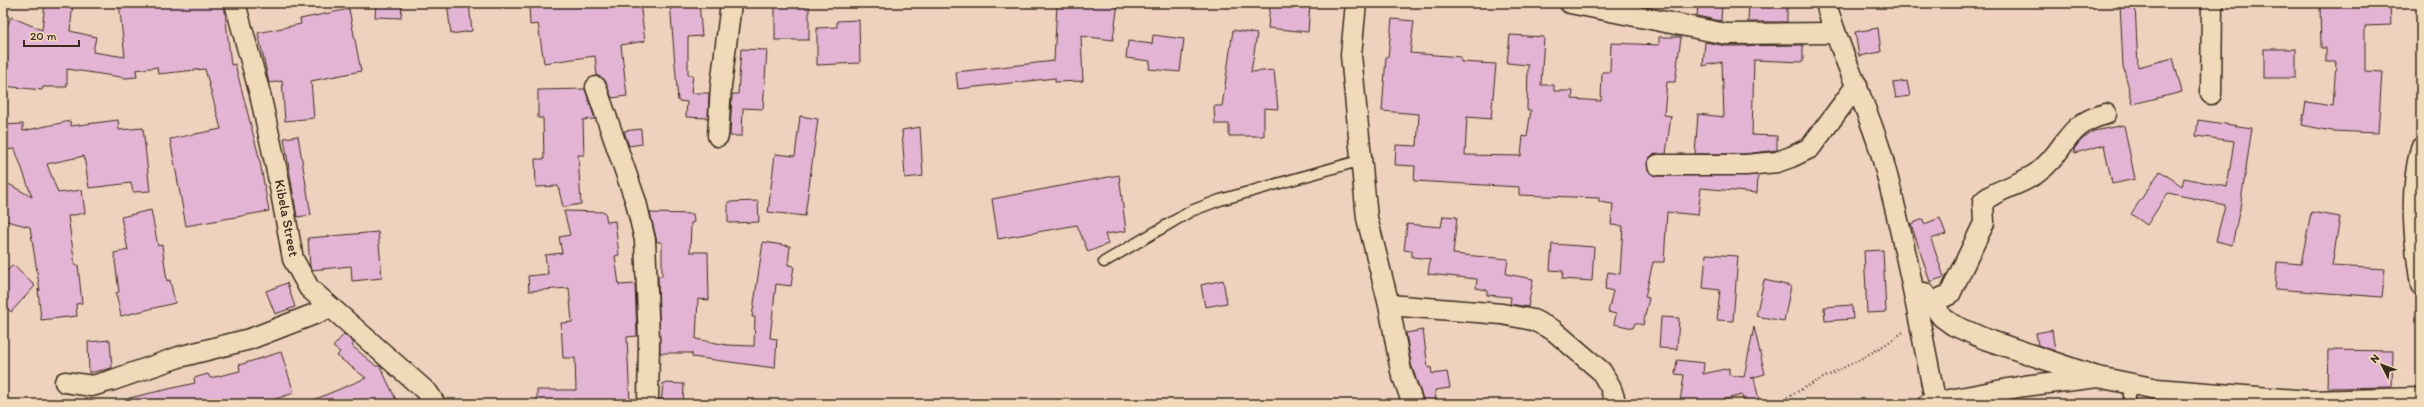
<svg xmlns="http://www.w3.org/2000/svg" width="2424" height="407" font-family="Itim,sans-serif">
<style>
.building{fill:#e4b4d4;stroke:#3b2a1e}
.lines{fill:none;stroke-linecap:round;stroke-linejoin:round}
.lane-casing{stroke:#3b2a1e;stroke-width:13}
.street-casing{stroke:#3b2a1e;stroke-width:23}
.path{stroke:#3b2a1e;stroke-width:2.5;stroke-dasharray:1 3;stroke-linecap:butt}
.lane{stroke:#f1dab9;stroke-width:10}
.street{stroke:#f1dab9;stroke-width:20}
.labels{text-anchor:middle;stroke-width:4;stroke-linejoin:round;paint-order:stroke}
.street-label{font-size:14px;fill:#3b2a1e;stroke:#f1dab9}
</style>
<rect width="100%" height="100%" fill="#eed2be"/>
<filter id="ink" filterUnits="userSpaceOnUse"><feTurbulence type="fractalNoise" baseFrequency=".025" numOctaves="2"/><feDisplacementMap in="SourceGraphic" scale="8" xChannelSelector="R" yChannelSelector="G"/><feConvolveMatrix kernelMatrix="1 2 1 2 8 2 1 2 1" color-interpolation-filters="sRGB"/></filter>
<g filter="url(#ink)">
<g class="building">
<path d="M 45,3 L 73,3 L 70,31 L 96,37 L 93,52 L 125,57 L 119,3 L 224,3 L 231,65 L 235,64 L 259,157 L 269,211 L 186,226 L 170,139 L 221,129 L 205,69 L 158,74 L 157,67 L 136,70 L 137,77 L 127,78 L 67,69 L 67,87 L 43,87 L 42,90 L 3,86 L 3,35 L 11,17 L 42,30 Z"/>
<path d="M 376,3 L 402,3 L 401,18 L 375,17 Z"/>
<path d="M 447,3 L 469,3 L 472,31 L 451,34 Z"/>
<path d="M 529,3 L 640,3 L 645,41 L 621,45 L 627,96 L 612,98 L 604,79 L 597,76 L 595,56 L 544,63 L 538,24 L 530,25 Z"/>
<path d="M 670,3 L 699,3 L 702,36 L 688,37 L 688,75 L 693,75 L 691,93 L 709,93 L 708,118 L 686,117 L 687,102 L 678,101 Z"/>
<rect x="775" y="3" width="34" height="37"/>
<path d="M 1057,3 L 1118,3 L 1113,40 L 1081,36 L 1083,81 L 1055,82 L 1055,78 L 958,89 L 956,72 L 1054,61 Z"/>
<path d="M 1270,3 L 1310,3 L 1308,32 L 1268,28 Z"/>
<path d="M 1698,3 L 1722,3 L 1721,21 L 1697,16 Z"/>
<path d="M 1749,3 L 1787,3 L 1787,22 L 1748,22 Z"/>
<path d="M 2120,3 L 2135,3 L 2138,67 L 2173,58 L 2182,92 L 2133,104 L 2123,66 Z"/>
<path d="M 2347,3 L 2390,3 L 2391,25 L 2365,26 L 2365,71 L 2382,72 L 2378,133 L 2332,131 L 2302,125 L 2306,102 L 2333,106 L 2336,62 L 2326,62 L 2326,48 L 2321,48 L 2320,6 L 2347,5 Z"/>
<path d="M 349,9 L 361,71 L 311,81 L 314,118 L 285,121 L 282,81 L 269,83 L 258,33 L 301,24 L 300,19 Z"/>
<path d="M 1392,19 L 1414,21 L 1410,53 L 1461,57 L 1461,62 L 1496,64 L 1491,119 L 1467,117 L 1465,155 L 1521,156 L 1523,136 L 1527,137 L 1531,110 L 1527,110 L 1528,65 L 1507,63 L 1510,35 L 1544,37 L 1541,85 L 1554,85 L 1554,91 L 1573,91 L 1572,99 L 1601,101 L 1602,72 L 1610,72 L 1611,43 L 1659,45 L 1659,37 L 1681,37 L 1675,82 L 1667,82 L 1664,115 L 1671,116 L 1666,154 L 1652,155 L 1648,160 L 1648,170 L 1658,176 L 1758,175 L 1757,193 L 1701,188 L 1698,215 L 1667,212 L 1664,262 L 1653,262 L 1645,297 L 1649,298 L 1643,325 L 1635,323 L 1633,328 L 1614,324 L 1616,314 L 1608,312 L 1613,291 L 1605,289 L 1608,272 L 1620,274 L 1623,226 L 1611,225 L 1613,204 L 1599,202 L 1599,198 L 1519,195 L 1519,187 L 1414,181 L 1415,166 L 1395,165 L 1396,145 L 1417,146 L 1419,114 L 1382,111 L 1386,57 L 1388,57 Z"/>
<path d="M 859,20 L 860,63 L 817,65 L 817,28 L 837,27 L 837,21 Z"/>
<path d="M 1878,28 L 1881,52 L 1859,56 L 1855,32 Z"/>
<path d="M 1233,30 L 1257,34 L 1251,72 L 1274,70 L 1278,109 L 1264,108 L 1264,136 L 1229,136 L 1229,124 L 1215,124 L 1214,106 L 1222,106 Z"/>
<path d="M 1153,35 L 1184,39 L 1180,72 L 1149,69 L 1150,61 L 1126,58 L 1128,41 L 1152,44 Z"/>
<path d="M 1705,42 L 1726,46 L 1803,45 L 1803,62 L 1754,60 L 1752,135 L 1777,136 L 1777,150 L 1745,154 L 1695,154 L 1698,114 L 1724,117 L 1722,62 L 1703,66 Z"/>
<path d="M 741,49 L 767,50 L 763,109 L 743,108 L 742,136 L 730,136 L 732,94 L 738,94 Z"/>
<rect x="2264" y="49" width="32" height="29"/>
<path d="M 1907,81 L 1910,96 L 1896,98 L 1893,83 Z"/>
<path d="M 585,89 L 595,119 L 583,120 L 584,155 L 578,155 L 581,204 L 563,207 L 558,186 L 536,187 L 535,159 L 544,159 L 543,118 L 538,118 L 538,90 Z"/>
<path d="M 800,116 L 818,119 L 805,216 L 768,212 L 775,154 L 795,156 Z"/>
<path d="M 118,120 L 119,130 L 143,128 L 150,191 L 133,192 L 131,183 L 89,188 L 84,156 L 47,164 L 58,193 L 82,190 L 85,213 L 68,216 L 75,265 L 78,265 L 82,303 L 76,304 L 77,316 L 41,320 L 38,289 L 40,291 L 30,227 L 3,220 L 3,181 L 32,197 L 15,149 L 3,150 L 3,125 L 23,124 L 23,131 L 70,121 L 71,126 Z"/>
<path d="M 2198,120 L 2252,128 L 2240,208 L 2232,245 L 2216,241 L 2225,205 L 2168,193 L 2147,225 L 2131,214 L 2160,171 L 2182,186 L 2184,178 L 2227,187 L 2234,141 L 2196,136 Z"/>
<path d="M 2124,125 L 2135,179 L 2112,184 L 2104,145 L 2075,153 L 2074,149 L 2082,139 L 2094,131 Z"/>
<path d="M 920,127 L 923,176 L 905,178 L 902,130 Z"/>
<path d="M 641,129 L 642,144 L 629,146 L 624,131 Z"/>
<path d="M 298,136 L 311,215 L 297,217 L 284,138 Z"/>
<path d="M 1119,175 L 1126,231 L 1105,234 L 1108,244 L 1088,252 L 1077,225 L 998,239 L 992,199 Z"/>
<path d="M 758,201 L 759,222 L 728,223 L 728,202 Z"/>
<path d="M 151,210 L 158,246 L 162,245 L 167,281 L 170,280 L 175,303 L 121,316 L 116,293 L 119,292 L 114,253 L 128,250 L 121,217 Z"/>
<path d="M 564,211 L 605,212 L 607,222 L 615,221 L 619,255 L 615,256 L 619,285 L 635,284 L 637,336 L 627,337 L 630,404 L 537,404 L 537,390 L 576,390 L 575,358 L 563,358 L 561,323 L 572,322 L 569,288 L 529,291 L 528,276 L 548,274 L 545,255 L 562,253 L 559,237 L 570,235 Z"/>
<path d="M 2311,212 L 2340,217 L 2332,266 L 2385,269 L 2382,297 L 2275,289 L 2277,262 L 2301,264 Z"/>
<path d="M 650,213 L 693,214 L 694,222 L 691,223 L 690,252 L 708,252 L 709,300 L 698,299 L 696,339 L 727,345 L 754,346 L 755,317 L 752,317 L 763,242 L 790,246 L 788,265 L 794,266 L 791,286 L 776,284 L 770,338 L 777,339 L 775,368 L 692,357 L 692,353 L 660,353 L 658,276 L 662,276 L 662,242 L 657,242 Z"/>
<path d="M 1443,216 L 1457,217 L 1453,254 L 1508,259 L 1506,274 L 1533,279 L 1528,307 L 1510,304 L 1511,297 L 1487,295 L 1487,290 L 1476,288 L 1477,279 L 1428,274 L 1430,259 L 1412,257 L 1412,251 L 1404,250 L 1407,224 L 1441,227 Z"/>
<path d="M 1940,218 L 1946,234 L 1931,239 L 1944,277 L 1930,282 L 1911,224 L 1923,219 L 1924,224 Z"/>
<path d="M 378,232 L 382,278 L 352,281 L 351,266 L 312,270 L 310,267 L 308,238 Z"/>
<path d="M 1552,244 L 1594,247 L 1592,281 L 1562,279 L 1563,271 L 1550,270 Z"/>
<path d="M 1883,250 L 1886,312 L 1867,313 L 1864,251 Z"/>
<path d="M 1706,254 L 1738,256 L 1733,321 L 1717,320 L 1720,290 L 1703,288 Z"/>
<path d="M 13,265 L 35,286 L 11,312 L 3,304 L 3,275 Z"/>
<path d="M 1223,280 L 1227,303 L 1205,307 L 1201,285 Z"/>
<path d="M 1764,280 L 1791,286 L 1784,321 L 1756,316 Z"/>
<path d="M 287,283 L 295,307 L 275,314 L 266,291 Z"/>
<path d="M 1852,305 L 1853,319 L 1825,321 L 1824,307 Z"/>
<path d="M 1661,317 L 1679,318 L 1677,349 L 1659,348 Z"/>
<path d="M 1754,327 L 1765,374 L 1751,378 L 1754,378 L 1759,400 L 1744,403 L 1742,395 L 1706,404 L 1680,402 L 1684,375 L 1675,374 L 1677,360 L 1704,363 L 1703,374 L 1729,368 L 1729,375 L 1744,377 Z"/>
<path d="M 1423,330 L 1428,368 L 1431,367 L 1432,374 L 1447,372 L 1450,388 L 1435,390 L 1436,400 L 1424,402 L 1411,364 L 1406,333 Z"/>
<path d="M 2052,330 L 2055,351 L 2038,345 L 2036,333 Z"/>
<path d="M 344,334 L 354,343 L 352,346 L 376,366 L 380,366 L 398,404 L 304,404 L 366,378 L 337,356 L 340,352 L 333,347 Z"/>
<path d="M 110,340 L 112,368 L 89,373 L 88,342 Z"/>
<path d="M 2328,350 L 2393,351 L 2392,387 L 2327,388 Z"/>
<path d="M 281,352 L 294,393 L 260,404 L 129,404 L 129,398 L 195,383 L 194,378 L 208,374 L 210,378 L 240,371 L 239,365 Z"/>
<path d="M 663,383 L 684,384 L 683,404 L 661,404 Z"/>
</g>
<g class="lines">
<defs>
<g id="lane">
<path d="M 1104,262 L 1191,211 L 1220,200 L 1362,160"/>
<path d="M 2129,404 L 2129,384"/>
</g>
<g id="street">
<path d="M 235,3 L 260,94 L 278,176 L 293,259 L 309,288 L 428,393 L 435,404"/>
<path d="M 1356,3 L 1351,55 L 1367,218 L 1389,305 L 1401,371 L 1413,404"/>
<path d="M 1570,3 L 1726,34 L 1834,33"/>
<path d="M 1826,3 C 1840,55 1866,102 1881,153 C 1904,236 1919,320 1936,404"/>
<path d="M 596,87 L 636,202 L 645,240 L 649,341 L 648,404"/>
<path d="M 2211,94 L 2212,3"/>
<path d="M 718,136 L 721,86 L 731,3"/>
<path d="M 2421,148 C 2409,193 2414,240 2421,285"/>
<path d="M 1658,165 L 1746,165 L 1777,162 L 1791,157 L 1810,148 L 1857,85"/>
<path d="M 1924,293 L 1942,317 L 1953,325 L 1985,339 L 2094,376"/>
<path d="M 1931,303 L 1950,294 L 1984,223 L 1983,202 C 1993,191 2022,184 2037,173 C 2067,151 2064,124 2106,114"/>
<path d="M 1389,305 L 1502,314 L 1533,320 L 1553,330 L 1601,371 L 1610,386 L 1616,404"/>
<path d="M 65,382 L 92,386 L 113,380 L 179,357 L 250,339 L 330,308"/>
<path d="M 1928,404 L 2024,386 L 2098,377 L 2157,389 L 2310,401 L 2421,398"/>
</g>
</defs>
<use href="#lane" class="lane-casing"/>
<use href="#street" class="street-casing"/>
<path class="path" d="M 1777,404 C 1818,377 1864,362 1903,332"/>
<use href="#lane" class="lane"/>
<use href="#street" class="street"/>
</g>
</g>
<g class="labels">
<g class="street-label">
<text transform="translate(287 218) rotate(79)" y="5">Kibela Street</text>
</g>
</g>
<rect width="2424" height="407" fill="none" stroke="#f1dab9" stroke-width="16"/>
<rect x="8" y="8" width="2408" height="391" fill="none" stroke="#3b2a1e" stroke-width="1.5" filter="url(#ink)"/>
<g transform="translate(2382 365) rotate(312)" stroke="#f1dab9" stroke-width="3" paint-order="stroke">
<path d="M0-3L7 15L0 10L-7 15Z" fill="#3b2a1e"/>
<text y="-6" font-size="11" font-weight="bold" text-anchor="middle" fill="#3b2a1e">N</text>
</g>
<path d="M24 40v6h55v-6" fill="none" stroke="#3b2a1e" stroke-width="2"/>
<text x="30" y="40" font-size="12" fill="#3b2a1e" stroke="#f1dab9" stroke-width="3" paint-order="stroke">20 m</text>
</svg>
